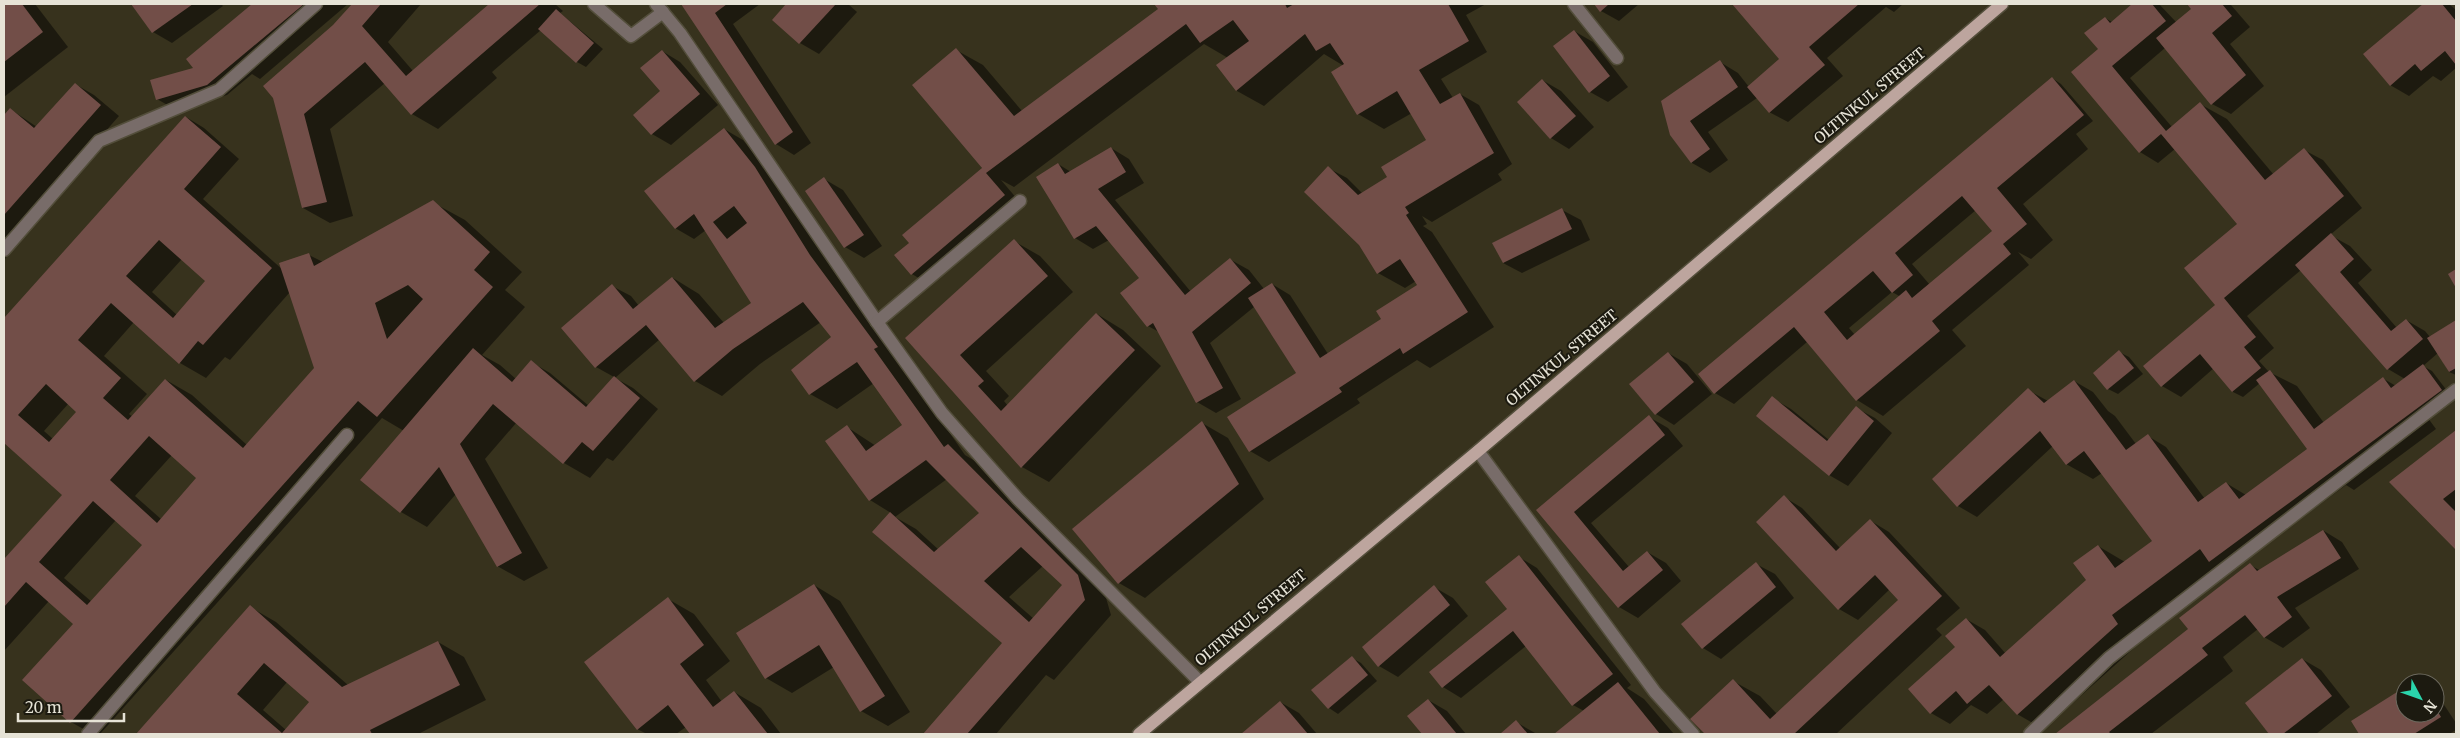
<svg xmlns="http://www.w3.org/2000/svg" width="2460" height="738" font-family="Merriweather,serif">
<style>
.shadow{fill:#0007;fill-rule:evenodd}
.building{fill:#724e48;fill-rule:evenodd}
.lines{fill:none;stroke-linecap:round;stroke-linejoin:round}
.minor-casing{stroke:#534e3b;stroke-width:15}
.major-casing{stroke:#534e3b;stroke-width:15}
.minor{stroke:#786c69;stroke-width:12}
.major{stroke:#bda59e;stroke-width:12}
.labels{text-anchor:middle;stroke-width:4;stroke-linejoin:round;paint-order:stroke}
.street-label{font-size:15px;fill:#e6e3d6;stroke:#1c1a10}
</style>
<rect width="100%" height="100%" fill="#37321d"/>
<g class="shadow">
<path d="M 4,4 L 35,4 L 68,47 L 4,97 Z"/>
<path d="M 132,4 L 221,4 L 223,6 L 172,43 L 153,32 Z"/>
<path d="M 254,4 L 348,4 L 260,79 L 252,74 L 227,95 L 176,110 L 157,99 L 195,68 L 187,59 Z"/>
<path d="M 354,4 L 421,4 L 388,42 L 413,71 L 491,4 L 555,4 L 563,11 L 560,13 L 603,49 L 586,67 L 577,62 L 541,30 L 492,72 L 497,78 L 438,129 L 412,114 L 385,83 L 330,129 L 353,216 L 330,223 L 303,208 L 275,97 Z"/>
<path d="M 682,4 L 760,4 L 733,24 L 811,143 L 794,155 L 776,144 Z"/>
<path d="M 788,4 L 848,4 L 857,12 L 819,54 L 800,43 L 774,19 Z"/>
<path d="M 1156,4 L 1486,4 L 1466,15 L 1487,52 L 1441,79 L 1453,98 L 1460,94 L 1479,105 L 1512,164 L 1498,174 L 1502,180 L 1432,222 L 1422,216 L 1427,224 L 1423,226 L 1432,232 L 1494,327 L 1430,368 L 1417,360 L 1357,399 L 1360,403 L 1269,462 L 1250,451 L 1297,374 L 1254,307 L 1210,343 L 1241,399 L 1216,413 L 1197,402 L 1159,332 L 1148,326 L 1140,278 L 1109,240 L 1093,249 L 1075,238 L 1058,164 L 1071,172 L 1111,148 L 1129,159 L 1144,183 L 1115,200 L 1191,292 L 1231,260 L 1249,270 L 1264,289 L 1272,284 L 1290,295 L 1328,354 L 1381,320 L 1419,285 L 1416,281 L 1405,288 L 1378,273 L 1328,168 L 1347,178 L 1363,194 L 1387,178 L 1428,141 L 1412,113 L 1384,129 L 1358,114 L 1344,66 L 1324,54 L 1264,106 L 1237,91 L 1218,65 L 1228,58 L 1204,44 L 1014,187 L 1001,180 L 1023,206 L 930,285 L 912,274 L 910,243 L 982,169 L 956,50 L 983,65 L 1022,111 L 1160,9 Z"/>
<path d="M 1596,4 L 1639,4 L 1619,21 L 1601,11 Z"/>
<path d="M 1734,4 L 1903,4 L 1894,12 L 1886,7 L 1827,58 L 1843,76 L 1788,122 L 1769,112 L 1757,98 L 1708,132 L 1728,160 L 1710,173 L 1692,163 L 1671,135 L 1720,62 L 1738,73 L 1749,87 L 1781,59 Z"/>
<path d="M 2134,4 L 2159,4 L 2177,23 L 2193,9 L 2189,4 L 2233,4 L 2231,5 L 2250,27 L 2230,44 L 2264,86 L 2231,114 L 2212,104 L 2165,48 L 2130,78 L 2172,127 L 2200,104 L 2227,119 L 2274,175 L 2304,150 L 2323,160 L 2362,208 L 2330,235 L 2350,246 L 2372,270 L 2358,283 L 2397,328 L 2406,320 L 2425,331 L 2430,337 L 2456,321 L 2456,375 L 2449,372 L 2438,353 L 2423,366 L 2432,371 L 2451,396 L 2425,414 L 2436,429 L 2354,490 L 2346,485 L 2229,572 L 2137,630 L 2144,639 L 2064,711 L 2056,707 L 2036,725 L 2017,714 L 2004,699 L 1987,714 L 1971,705 L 1950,724 L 1931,713 L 1966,619 L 1985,630 L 2006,654 L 2088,580 L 2098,546 L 2125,562 L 2153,541 L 2102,473 L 2093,479 L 2066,464 L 2053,446 L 1977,517 L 1958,506 L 1934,479 L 2028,390 L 2048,401 L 2074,381 L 2093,392 L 2108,411 L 2115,416 L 2136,444 L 2148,436 L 2166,447 L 2205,499 L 2226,483 L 2246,495 L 2311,453 L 2260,383 L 2243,397 L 2233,392 L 2214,368 L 2181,397 L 2162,386 L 2217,305 L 2239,224 L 2175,149 L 2158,163 L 2140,152 L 2099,49 L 2105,18 L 2112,22 ZM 2301,270 L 2388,369 L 2405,379 L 2396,386 L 2384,379 L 2324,423 L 2297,386 L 2269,372 L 2259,361 L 2274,348 L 2247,316 Z"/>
<path d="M 2425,4 L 2449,4 L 2456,10 L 2456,68 L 2441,81 L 2433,76 L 2409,96 L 2390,85 L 2364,54 Z"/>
<path d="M 1574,31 L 1593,42 L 1628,87 L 1608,102 L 1590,92 Z"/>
<path d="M 662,51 L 680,62 L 718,105 L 671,145 L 652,134 L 635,115 L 662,92 Z"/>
<path d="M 2052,78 L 2061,84 L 2093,121 L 2076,134 L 2088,149 L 2023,204 L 2053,240 L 2031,259 L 2018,252 L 2029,265 L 1952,330 L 1966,346 L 1883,416 L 1857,400 L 1807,342 L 1734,404 L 1715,393 ZM 1976,210 L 1997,235 L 1930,285 L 1912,264 ZM 1892,292 L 1901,297 L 1855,335 L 1849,328 Z"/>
<path d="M 1542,80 L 1561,91 L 1594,127 L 1569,149 L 1551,138 Z"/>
<path d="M 75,84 L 94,95 L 119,116 L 8,242 L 14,248 L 4,260 L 4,117 L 10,109 L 37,127 Z"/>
<path d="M 186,117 L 204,128 L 239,159 L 203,199 L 283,270 L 309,255 L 323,262 L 432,202 L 465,220 L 522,272 L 505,290 L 525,307 L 482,355 L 500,365 L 516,379 L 531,362 L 550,373 L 589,406 L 614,377 L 596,367 L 563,328 L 612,286 L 631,296 L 639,306 L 673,278 L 699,294 L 724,323 L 752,303 L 706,230 L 694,239 L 675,228 L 724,129 L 743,140 L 774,179 L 965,455 L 975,461 L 1104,591 L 1111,615 L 1054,680 L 1046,675 L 996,734 L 925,734 L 1003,643 L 874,532 L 891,513 L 870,500 L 847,427 L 876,446 L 904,425 L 874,383 L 837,409 L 810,394 L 833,337 L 821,322 L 760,364 L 722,396 L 695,381 L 660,339 L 615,378 L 633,388 L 658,409 L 613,461 L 607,458 L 590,478 L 564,463 L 517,422 L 485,459 L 548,568 L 524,581 L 497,566 L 456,494 L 427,527 L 401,512 L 404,431 L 382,418 L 100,734 L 92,734 L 71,722 L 74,624 L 49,601 L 4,651 L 4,561 L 63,495 L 4,442 L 4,321 ZM 182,259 L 207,281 L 177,315 L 152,292 ZM 290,292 L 315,368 L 247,445 L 192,395 L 166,380 L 133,417 L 129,414 L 147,394 L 104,356 L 134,322 L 180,363 L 206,378 L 225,357 L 230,360 ZM 69,403 L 78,411 L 53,439 L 44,431 ZM 172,455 L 198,478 L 161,519 L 135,496 ZM 947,479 L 981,513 L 939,550 L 916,529 L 895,517 ZM 116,520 L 143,545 L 92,602 L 64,578 ZM 1043,566 L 1063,585 L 1034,619 L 1009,597 Z"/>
<path d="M 824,179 L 843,190 L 882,246 L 864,258 L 845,247 L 807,191 Z"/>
<path d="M 1562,210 L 1581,220 L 1590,240 L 1522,273 L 1503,263 Z"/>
<path d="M 1014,241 L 1040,256 L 1073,292 L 986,371 L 1009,396 L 1004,401 L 1008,406 L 1097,314 L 1123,330 L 1161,366 L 1049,482 L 1022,467 L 906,338 Z"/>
<path d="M 2119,352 L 2129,357 L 2143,374 L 2118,394 L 2108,389 L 2095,373 Z"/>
<path d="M 1668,353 L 1687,364 L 1712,394 L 1674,425 L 1656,414 Z"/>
<path d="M 1772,398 L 1791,409 L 1829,440 L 1856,408 L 1875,418 L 1892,433 L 1848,486 L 1829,475 Z"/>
<path d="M 1649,417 L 1668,428 L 1683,446 L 1591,523 L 1629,567 L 1647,552 L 1666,563 L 1681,581 L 1638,618 L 1619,607 L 1538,510 Z"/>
<path d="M 1202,423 L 1228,438 L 1264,499 L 1145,598 L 1119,583 Z"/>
<path d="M 2456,431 L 2456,549 L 2391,482 Z"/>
<path d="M 1784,497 L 1802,508 L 1840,548 L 1871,521 L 1889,532 L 1960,608 L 1936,629 L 1942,635 L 1836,734 L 1706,734 L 1692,719 L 1733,681 L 1760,696 L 1777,714 L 1903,604 L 1890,589 L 1858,620 L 1839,609 L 1758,522 Z"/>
<path d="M 2324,531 L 2342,542 L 2359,569 L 2295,608 L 2310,628 L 2283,648 L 2264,637 L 2258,629 L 2223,657 L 2233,671 L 2151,734 L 2057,734 L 2188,631 L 2250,565 L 2261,571 Z"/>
<path d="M 1519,557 L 1537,568 L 1631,685 L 1627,688 L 1644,699 L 1674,734 L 1557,734 L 1584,711 L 1573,705 L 1526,646 L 1461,698 L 1443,687 L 1509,609 Z"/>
<path d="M 1756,564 L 1775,574 L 1794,598 L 1721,659 L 1703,648 Z"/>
<path d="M 814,585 L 840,601 L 910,712 L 888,726 L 861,711 L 834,667 L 792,693 L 766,678 Z"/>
<path d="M 1434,587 L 1453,598 L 1468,616 L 1398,677 L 1379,666 Z"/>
<path d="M 668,599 L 694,614 L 730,661 L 706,680 L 722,702 L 734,692 L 761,708 L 781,734 L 692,734 L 686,727 L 676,734 L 647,734 L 637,729 Z"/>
<path d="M 250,607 L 276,622 L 348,685 L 438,642 L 464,657 L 486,700 L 418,734 L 138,734 ZM 288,681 L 310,701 L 286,730 L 263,710 Z"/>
<path d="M 1352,658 L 1361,663 L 1377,681 L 1338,714 L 1329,708 Z"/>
<path d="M 2302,659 L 2321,670 L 2350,707 L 2316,734 L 2271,734 L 2247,703 Z"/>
<path d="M 2405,688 L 2405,713 L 2435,713 L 2435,691 L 2456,723 L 2456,730 L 2449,734 L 2361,734 L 2353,721 Z"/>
<path d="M 1428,700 L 1447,711 L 1466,734 L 1424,734 L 1409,716 Z"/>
<path d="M 1280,702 L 1299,713 L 1317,734 L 1243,734 Z"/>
<path d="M 1516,722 L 1535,733 L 1536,734 L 1501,734 Z"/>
</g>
<g class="building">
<path d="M 4,4 L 22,4 L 43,32 L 4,62 Z"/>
<path d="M 131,4 L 193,4 L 152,33 Z"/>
<path d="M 252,4 L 304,4 L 207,85 L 156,100 L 150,80 L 193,68 L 186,59 Z"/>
<path d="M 352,4 L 381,4 L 362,26 L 406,76 L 489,4 L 540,4 L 411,115 L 365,62 L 304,114 L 327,202 L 302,208 L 273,98 L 263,86 L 333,25 Z"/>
<path d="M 681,4 L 727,4 L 715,13 L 793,132 L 775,145 Z"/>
<path d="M 786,4 L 836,4 L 799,44 L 772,20 Z"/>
<path d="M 1154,4 L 1285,4 L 1287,8 L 1294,4 L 1448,4 L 1469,41 L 1419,70 L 1440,104 L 1460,93 L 1494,153 L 1405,207 L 1409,213 L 1406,215 L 1468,312 L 1403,354 L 1400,348 L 1339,388 L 1342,392 L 1249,452 L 1227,417 L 1296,373 L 1248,298 L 1272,283 L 1320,358 L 1381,319 L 1376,311 L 1417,285 L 1400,259 L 1377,274 L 1359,245 L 1304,192 L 1328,166 L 1358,195 L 1387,177 L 1381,167 L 1426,140 L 1397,91 L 1357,115 L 1331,72 L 1344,64 L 1330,43 L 1316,51 L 1305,34 L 1236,91 L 1216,65 L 1249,41 L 1233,20 L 1200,43 L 1186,24 L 986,173 L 1005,195 L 911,275 L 894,255 L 909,243 L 902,235 L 982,168 L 912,85 L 956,48 L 1014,116 L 1158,9 Z"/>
<path d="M 1594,4 L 1609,4 L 1600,12 Z"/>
<path d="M 1732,4 L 1859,4 L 1809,47 L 1825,65 L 1769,113 L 1747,87 L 1779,59 Z"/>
<path d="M 2132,4 L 2152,4 L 2166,21 L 2112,66 L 2166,131 L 2200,102 L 2265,180 L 2304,148 L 2344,196 L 2224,298 L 2256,337 L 2244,347 L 2261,368 L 2232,392 L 2200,354 L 2161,387 L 2143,366 L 2215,305 L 2184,268 L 2237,224 L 2161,134 L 2139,153 L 2071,72 L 2098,49 L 2084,33 L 2105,17 L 2110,23 Z"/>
<path d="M 2187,4 L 2222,4 L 2232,16 L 2212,33 L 2246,75 L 2211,105 L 2156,38 L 2191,9 Z"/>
<path d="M 2423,4 L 2442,4 L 2456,21 L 2456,65 L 2445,51 L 2421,71 L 2415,64 L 2390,86 L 2363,54 Z"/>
<path d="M 556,9 L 594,43 L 576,63 L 538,29 Z"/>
<path d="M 1574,30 L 1610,76 L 1589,93 L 1553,46 Z"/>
<path d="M 662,50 L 700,94 L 651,135 L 633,115 L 660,91 L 640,68 Z"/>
<path d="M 1720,60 L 1738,87 L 1690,121 L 1710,149 L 1691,163 L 1670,135 L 1661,101 Z"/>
<path d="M 2052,77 L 2084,115 L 1997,188 L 2027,224 L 2003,244 L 2011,254 L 1932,321 L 1940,331 L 1856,401 L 1794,327 L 1714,394 L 1698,374 ZM 1962,196 L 1992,231 L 1912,298 L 1906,290 L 1847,340 L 1824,312 L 1873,271 L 1892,293 L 1913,275 L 1895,253 Z"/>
<path d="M 1542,79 L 1576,116 L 1550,139 L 1517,102 Z"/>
<path d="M 75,83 L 101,105 L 4,215 L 4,115 L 10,108 L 34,128 Z"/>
<path d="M 185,116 L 221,147 L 184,189 L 272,268 L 203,345 L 198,341 L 179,364 L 111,303 L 78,340 L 121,378 L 103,398 L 128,420 L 165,379 L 243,448 L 314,368 L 279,263 L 309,253 L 314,266 L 433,200 L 490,252 L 474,270 L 493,287 L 377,417 L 358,401 L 70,723 L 22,680 L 73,624 L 26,582 L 4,607 L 4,559 L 62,495 L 4,443 L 4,318 ZM 159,240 L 205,281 L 173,318 L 126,276 ZM 408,285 L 423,299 L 387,339 L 375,303 ZM 46,384 L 76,412 L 49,442 L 18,415 ZM 149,436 L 196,478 L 157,523 L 110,480 ZM 93,501 L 142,545 L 87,605 L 39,562 Z"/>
<path d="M 724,128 L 755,167 L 810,255 L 878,347 L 874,349 L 944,447 L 948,444 L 1078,575 L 1085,600 L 967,734 L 923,734 L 1002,643 L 872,532 L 890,512 L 934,552 L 979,513 L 926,460 L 869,501 L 825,441 L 847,425 L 866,451 L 902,425 L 857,362 L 809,395 L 791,370 L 831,337 L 803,302 L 733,349 L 694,382 L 646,325 L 595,368 L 561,328 L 612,284 L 633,309 L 672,277 L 715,328 L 751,303 L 694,214 L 675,229 L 644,191 ZM 734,206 L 747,223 L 727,239 L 713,222 ZM 1021,547 L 1062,585 L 1029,622 L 984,581 Z"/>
<path d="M 1111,147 L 1126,172 L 1098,189 L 1185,295 L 1230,258 L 1251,283 L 1192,332 L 1223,388 L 1196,403 L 1153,323 L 1147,327 L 1120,293 L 1139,278 L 1096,226 L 1074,239 L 1036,177 L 1058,163 L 1065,174 Z"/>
<path d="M 824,177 L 864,235 L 844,248 L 805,191 Z"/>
<path d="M 1562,208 L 1572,229 L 1503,263 L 1492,243 Z"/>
<path d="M 2331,233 L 2354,259 L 2340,272 L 2391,331 L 2406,319 L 2423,339 L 2387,370 L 2295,265 Z"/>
<path d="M 1014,239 L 1048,276 L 960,355 L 984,381 L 978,386 L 1001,411 L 1096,313 L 1135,350 L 1021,468 L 905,338 Z"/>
<path d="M 2456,269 L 2456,288 L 2448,274 Z"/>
<path d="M 2456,320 L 2456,368 L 2449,372 L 2427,338 Z"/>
<path d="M 473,348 L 512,382 L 531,360 L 586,407 L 614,376 L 640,398 L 593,451 L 582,442 L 563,464 L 493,404 L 460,444 L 522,553 L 497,567 L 439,467 L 400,513 L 360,480 Z"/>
<path d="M 2119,350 L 2134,368 L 2107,390 L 2093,373 Z"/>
<path d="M 1668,352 L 1694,382 L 1655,415 L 1629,384 Z"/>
<path d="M 2423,364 L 2442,390 L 2209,562 L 2200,549 L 2112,615 L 2118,624 L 2017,715 L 1989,685 L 1967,704 L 1956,691 L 1930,714 L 1908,689 L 1955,647 L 1945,636 L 1966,618 L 2000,657 L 2086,580 L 2073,563 L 2098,545 L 2115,568 L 2152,541 L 2084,451 L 2066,465 L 2040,431 L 1957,507 L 1932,479 L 2028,388 L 2044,403 L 2074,380 L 2126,450 L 2148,434 L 2198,502 L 2226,482 L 2239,499 L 2307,449 L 2256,380 L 2270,370 L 2314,429 L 2383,377 L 2391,388 Z"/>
<path d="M 1772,396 L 1827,441 L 1856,406 L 1874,421 L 1829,476 L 1756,416 Z"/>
<path d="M 1649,415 L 1665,435 L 1574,512 L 1623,571 L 1647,551 L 1663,570 L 1618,608 L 1536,510 Z"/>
<path d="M 1202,421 L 1239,484 L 1118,584 L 1072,529 Z"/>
<path d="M 2456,430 L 2456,489 L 2443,499 L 2456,512 L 2456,550 L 2389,482 Z"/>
<path d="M 1784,495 L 1836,551 L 1870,519 L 1942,596 L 1794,734 L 1705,734 L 1690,719 L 1733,679 L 1770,719 L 1898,600 L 1875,575 L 1838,610 L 1756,522 Z"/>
<path d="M 2323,530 L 2341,558 L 2277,597 L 2292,617 L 2264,638 L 2245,615 L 2202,648 L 2208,655 L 2109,732 L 2111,734 L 2055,734 L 2188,629 L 2179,618 L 2250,563 L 2257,571 Z"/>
<path d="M 1519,555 L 1613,674 L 1572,706 L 1513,631 L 1442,688 L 1429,672 L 1507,609 L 1485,582 Z"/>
<path d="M 1756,562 L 1776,587 L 1702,649 L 1681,624 Z"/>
<path d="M 814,584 L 885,696 L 860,712 L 819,645 L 765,679 L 736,633 Z"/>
<path d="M 1434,585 L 1450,605 L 1378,667 L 1362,647 Z"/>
<path d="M 668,597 L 704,645 L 680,664 L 713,707 L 734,691 L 768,734 L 690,734 L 668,705 L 637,730 L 584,662 Z"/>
<path d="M 250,605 L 342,687 L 438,641 L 460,685 L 370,730 L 372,734 L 136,734 ZM 264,663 L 309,702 L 282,733 L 237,694 Z"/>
<path d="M 1352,656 L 1368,675 L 1328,709 L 1311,690 Z"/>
<path d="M 2302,658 L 2332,696 L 2283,734 L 2269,734 L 2245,703 Z"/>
<path d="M 1618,682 L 1660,734 L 1554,734 Z"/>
<path d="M 2405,687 L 2405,713 L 2435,713 L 2435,707 L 2441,717 L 2414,734 L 2359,734 L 2351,721 Z"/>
<path d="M 1428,699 L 1457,734 L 1422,734 L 1407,716 Z"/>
<path d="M 1280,701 L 1308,734 L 1241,734 Z"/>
<path d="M 1516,720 L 1528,734 L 1500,734 Z"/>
</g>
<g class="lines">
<defs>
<g id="minor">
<path d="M 594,4 L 631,36 L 663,12"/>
<path d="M 656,4 L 680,33 L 877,322 L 942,413 L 1018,499 L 1200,682"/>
<path d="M 1574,4 L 1617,58"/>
<path d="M 4,250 L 99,141 L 219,90 L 316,4"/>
<path d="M 877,322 L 1020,201"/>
<path d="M 1478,451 L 1655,692 L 1693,734"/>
<path d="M 88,734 L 347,435"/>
<path d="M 2030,734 L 2109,658 L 2456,390"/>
</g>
<path id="major" d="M 1139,734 L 1478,451 L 2002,4"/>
</defs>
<use href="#minor" class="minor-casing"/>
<use href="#major" class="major-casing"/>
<use href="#minor" class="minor"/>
<use href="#major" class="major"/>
</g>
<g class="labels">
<g class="street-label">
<text transform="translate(1870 96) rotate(-40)" y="5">OLTINKUL STREET</text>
<text transform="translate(1562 358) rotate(-40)" y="5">OLTINKUL STREET</text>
<text transform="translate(1251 618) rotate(-40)" y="5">OLTINKUL STREET</text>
</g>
</g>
<rect width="2460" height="738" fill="none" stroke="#e6e3d6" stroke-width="10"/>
<g transform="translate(2420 698) rotate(131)"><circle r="24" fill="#1c1a10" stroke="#6d6a5f"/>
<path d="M0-4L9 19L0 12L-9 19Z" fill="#2ad5ac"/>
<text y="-8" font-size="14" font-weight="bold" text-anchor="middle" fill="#e6e3d6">N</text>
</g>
<path d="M18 713v8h106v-8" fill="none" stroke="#e6e3d6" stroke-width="2.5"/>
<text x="25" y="713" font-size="15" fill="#e6e3d6" stroke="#1c1a10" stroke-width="4" paint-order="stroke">20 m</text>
</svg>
